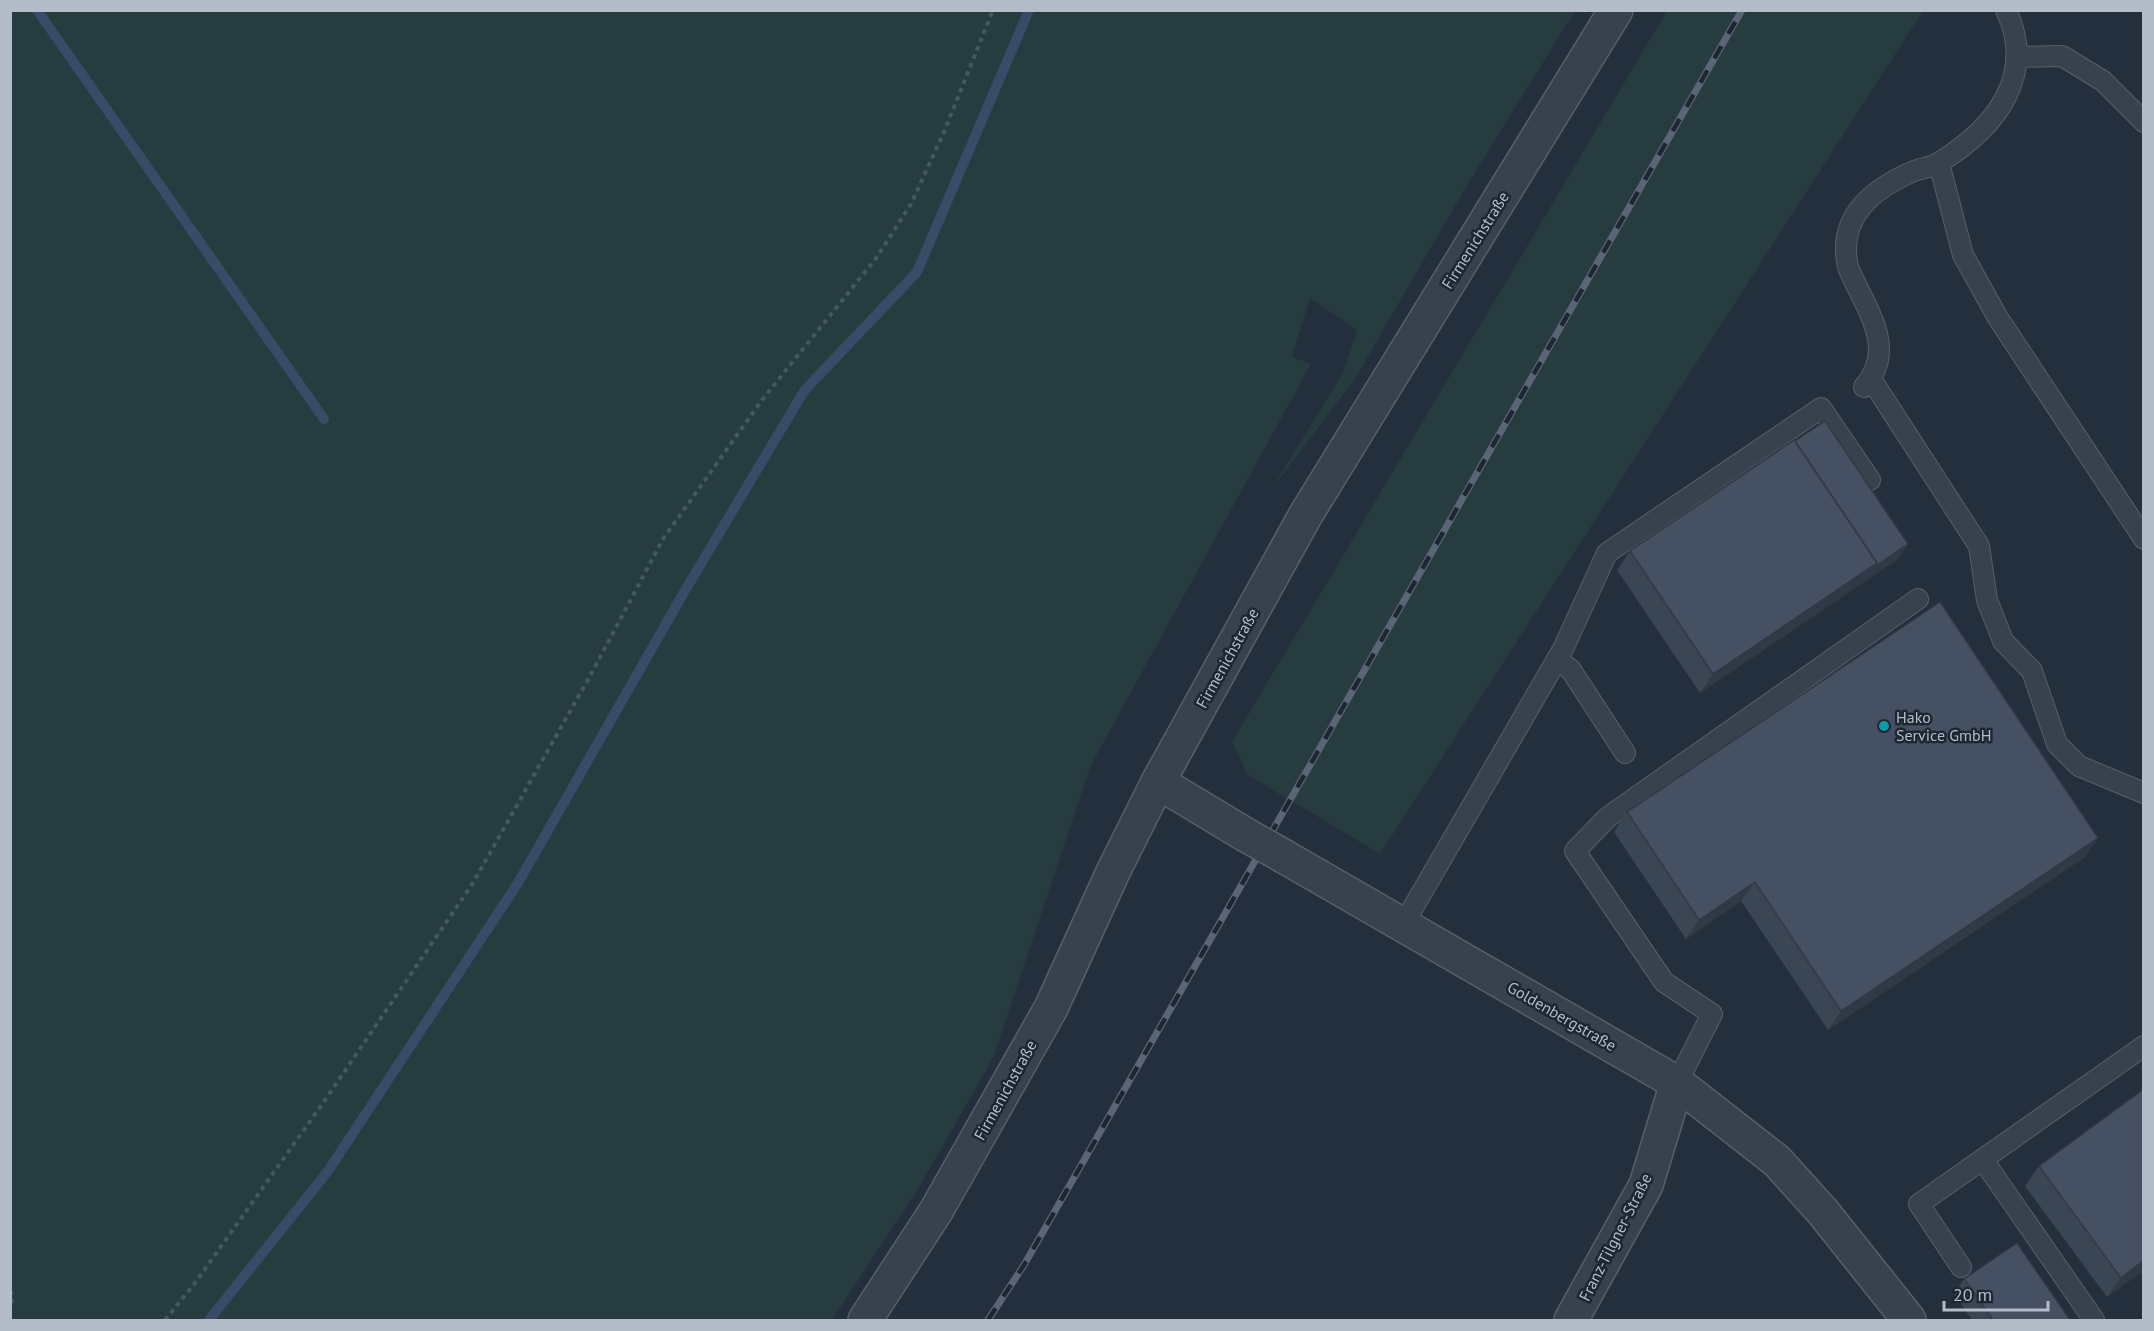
<svg xmlns="http://www.w3.org/2000/svg" width="2154" height="1331" font-family="'PT Sans',sans-serif">
<style>
.green{fill:#263c3f}
.lines{fill:none;stroke-linecap:round;stroke-linejoin:round}
.stream{stroke:#394c67;stroke-width:10}
.service-casing{stroke:#565f6c;stroke-width:22}
.minor-casing{stroke:#565f6c;stroke-width:36}
.tertiary-casing{stroke:#565f6c;stroke-width:36}
.path{stroke:#44595c;stroke-width:4;stroke-dasharray:4.5 4.5;stroke-linecap:butt}
.service{stroke:#38414e;stroke-width:20}
.minor{stroke:#38414e;stroke-width:33}
.tertiary{stroke:#38414e;stroke-width:33}
.rail-casing{stroke:#5a6575;stroke-width:7}
.rail{stroke:#1d2633;stroke-width:4.5;stroke-dasharray:14;stroke-linecap:butt}
.minor-bridge-casing{stroke:#565f6c;stroke-width:36;stroke-linecap:butt}
.minor-bridge{stroke:#38414e;stroke-width:33}
.wall{fill:#3b4654}
.shaded-wall{fill:#303945}
.building{fill:#455162;stroke:#303945;stroke-width:1.5}
.culture-dot{fill:#0f9aa8;stroke:#1d2633;stroke-width:2}
.labels{text-anchor:middle;stroke-width:5;stroke-linejoin:round;paint-order:stroke}
.street-label{font-size:16px;fill:#b4bcc9;stroke:#1d2633}
.poi-label{font-size:16px;fill:#b4bcc9;stroke:#1d2633;text-anchor:start}
</style>
<rect width="100%" height="100%" fill="#242f3e"/>
<g class="green">
<path d="M 10,11 L 11,10 L 1575,11 L 1466,187 L 1356,377 L 1271,490 L 1343,373 L 1357,330 L 1310,298 L 1292,357 L 1311,364 L 1090,767 L 993,1058 L 918,1189 L 832,1320 L 11,1320 Z"/>
<path d="M 1667,11 L 1923,11 L 1380,854 L 1248,775 L 1232,742 Z"/>
</g>
<g class="lines">
<g class="stream">
<path d="M 37,10 L 324,419"/>
<path d="M 209,1320 L 328,1171 L 518,883 L 683,594 L 804,391 L 917,272 L 1029,10"/>
</g>
<defs>
<g id="service">
<path d="M 2017,57 L 2062,56 L 2103,81 L 2144,122"/>
<path d="M 1939,163 L 1963,255 L 1998,318 L 2144,539"/>
<path d="M 1871,379 L 1979,546 L 1987,600 L 2003,641 L 2032,671 L 2057,744 L 2079,766 L 2144,793"/>
<path d="M 1864,387 C 1899,347 1864,307 1848,267 C 1837,217 1872,189 1914,171 C 1922,168 1933,167 1940,162 C 1995,128 2037,76 2006,10"/>
<path d="M 1557,659 L 1571,670 L 1625,753"/>
<path d="M 1403,925 L 1563,649 L 1607,553 L 1821,408 L 1870,480"/>
<path d="M 1677,1083 L 1712,1014 L 1664,982 L 1575,851 L 1608,817 L 1918,599"/>
<path d="M 1983,1160 L 2094,1320"/>
<path d="M 1961,1267 L 1919,1204 L 2144,1046"/>
</g>
<g id="minor">
<path d="M 1158,782 L 1246,835"/>
<path d="M 1285,857 L 1677,1083 L 1777,1161 L 1823,1212 L 1909,1320"/>
<path d="M 1571,1320 L 1646,1185 L 1677,1083"/>
</g>
<path id="tertiary" d="M 865,1320 L 936,1211 L 1051,1008 L 1113,872 L 1158,782 L 1305,516 L 1616,10"/>
</defs>
<use href="#service" class="service-casing"/>
<use href="#minor" class="minor-casing"/>
<use href="#tertiary" class="tertiary-casing"/>
<g class="path">
<path d="M 10,1291 L 13,1297 L 10,1307"/>
<path d="M 165,1320 L 195,1283 L 323,1103 L 473,883 L 590,676 L 663,539 L 762,400 L 877,257 L 911,204 L 944,132 L 993,10"/>
</g>
<use href="#service" class="service"/>
<use href="#minor" class="minor"/>
<use href="#tertiary" class="tertiary"/>
<defs>
<path id="rail" d="M 988,1320 L 1024,1265 L 1742,10"/>
</defs>
<use href="#rail" class="rail-casing"/>
<use href="#rail" class="rail"/>
<defs>
<path id="minor-bridge" d="M 1246,835 L 1285,857"/>
</defs>
<use href="#minor-bridge" class="minor-bridge-casing"/>
<use href="#minor-bridge" class="minor-bridge"/>
</g>
<g class="wall">
<path d="M 1908,544 L 1898,559 L 1700,693 L 1617,570 L 1630,551 Z"/>
<path d="M 1627,812 L 2085,857 L 1828,1030 L 1741,901 L 1686,939 L 1614,832 Z"/>
<path d="M 2144,1089 L 2144,1270 L 2107,1297 L 2025,1186 L 2039,1166 Z"/>
<path d="M 1964,1279 L 2070,1320 L 1972,1320 L 1954,1294 Z"/>
</g>
<g class="shaded-wall">
<path d="M 1908,544 L 1898,559 L 1700,693 L 1713,674 L 1877,563 Z"/>
<path d="M 2098,838 L 2085,857 L 1828,1030 L 1841,1011 Z"/>
<path d="M 1755,882 L 1741,901 L 1686,939 L 1699,920 Z"/>
<path d="M 2144,1260 L 2144,1270 L 2107,1297 L 2121,1278 Z"/>
</g>
<g class="building">
<path d="M 1825,421 L 1908,544 L 1874,567 L 1877,563 L 1795,441 Z"/>
<path d="M 1794,440 L 1877,563 L 1713,674 L 1630,551 Z"/>
<path d="M 1940,602 L 2098,838 L 1841,1011 L 1755,882 L 1699,920 L 1627,812 Z"/>
<path d="M 2144,1089 L 2144,1260 L 2121,1278 L 2039,1166 Z"/>
<path d="M 2017,1243 L 2070,1320 L 1993,1320 L 1964,1279 Z"/>
</g>
<circle class="culture-dot" cx="1884" cy="726" r="6"/>
<g class="labels">
<g class="street-label">
<text transform="translate(1475 240) rotate(-58)" y="6">Firmenichstraße</text>
<text transform="translate(1227 658) rotate(-61)" y="6">Firmenichstraße</text>
<text transform="translate(1562 1016) rotate(30)" y="6">Goldenbergstraße</text>
<text transform="translate(1005 1090) rotate(-61)" y="6">Firmenichstraße</text>
<text transform="translate(1615 1237) rotate(-63)" y="6">Franz-Tilgner-Straße</text>
</g>
<g class="poi-label">
<text x="1896" y="723">Hako<tspan x="1896" dy="18">Service GmbH</tspan></text>
</g>
</g>
<rect width="2154" height="1331" fill="none" stroke="#b4bcc9" stroke-width="24"/>
<path d="M1944 1301v9h104v-9" fill="none" stroke="#b4bcc9" stroke-width="3"/>
<text x="1953" y="1301" font-size="18" fill="#b4bcc9" stroke="#1d2633" stroke-width="4.5" paint-order="stroke">20 m</text>
</svg>
